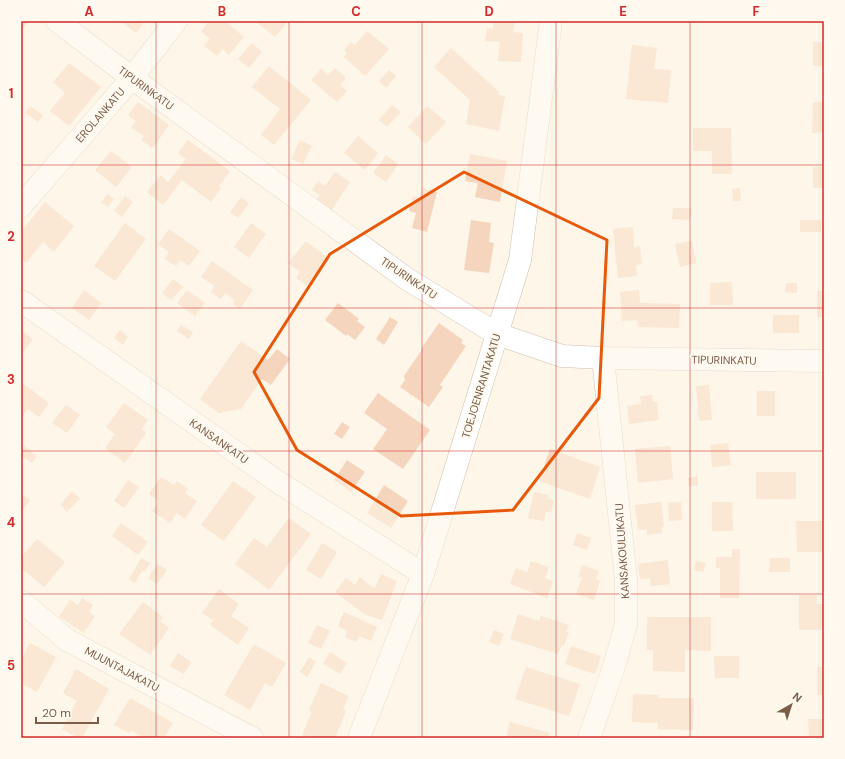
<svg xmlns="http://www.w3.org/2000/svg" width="845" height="759" font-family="'DM Sans',sans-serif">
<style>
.building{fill:#f5d5bd}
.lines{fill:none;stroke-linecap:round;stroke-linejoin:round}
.minor-casing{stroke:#d1beac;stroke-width:23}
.minor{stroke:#fff;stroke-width:22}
.marked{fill:none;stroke:#e8590c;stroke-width:3;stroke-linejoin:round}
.grid{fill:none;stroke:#d62828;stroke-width:1;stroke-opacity:0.55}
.labels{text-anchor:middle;stroke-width:3.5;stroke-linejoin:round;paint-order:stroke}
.street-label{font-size:11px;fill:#7a5c49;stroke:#fff9ef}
.neatline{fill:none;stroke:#d62828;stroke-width:1.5}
.grid-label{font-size:13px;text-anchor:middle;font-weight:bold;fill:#d62828}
</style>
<rect width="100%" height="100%" fill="#fef6e8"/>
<g class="building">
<path d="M 21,21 L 29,21 L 21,31 Z"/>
<path d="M 120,21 L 139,21 L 143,24 L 136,33 Z"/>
<path d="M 209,21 L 225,21 L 244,37 L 229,55 L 223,49 L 217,56 L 204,46 L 210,39 L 201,31 Z"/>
<path d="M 255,21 L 288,21 L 275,37 Z"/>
<path d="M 493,21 L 515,21 L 513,32 L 523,33 L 521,62 L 498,61 L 500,42 L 485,41 L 487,28 L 493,29 Z"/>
<path d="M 367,31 L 389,49 L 365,76 L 344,57 L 347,53 L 344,50 L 351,42 L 355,45 Z"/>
<rect x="813" y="42" width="11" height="24"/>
<path d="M 252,43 L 262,52 L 249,68 L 238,59 Z"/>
<path d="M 632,45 L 657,48 L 654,69 L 671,70 L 668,103 L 626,99 Z"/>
<path d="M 451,48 L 499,92 L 498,95 L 505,96 L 499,131 L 466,124 L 470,100 L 434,67 Z"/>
<path d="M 69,63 L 101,87 L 69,126 L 50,111 L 65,93 L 53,82 Z"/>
<path d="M 269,66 L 311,100 L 274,145 L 261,135 L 280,109 L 252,87 Z"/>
<path d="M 335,68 L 346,78 L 340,85 L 347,91 L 337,102 L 311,80 L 321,69 L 328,75 Z"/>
<path d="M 389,70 L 396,76 L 386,88 L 379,81 Z"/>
<path d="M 138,102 L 169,125 L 153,148 L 141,140 L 144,136 L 131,128 L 136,121 L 128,115 Z"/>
<path d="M 813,102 L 824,102 L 824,132 L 812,133 Z"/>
<path d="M 392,105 L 401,112 L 387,127 L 379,120 Z"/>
<path d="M 30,106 L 43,115 L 38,122 L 25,113 Z"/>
<path d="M 427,106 L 446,122 L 426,144 L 408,127 Z"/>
<path d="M 693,128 L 731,128 L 732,174 L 712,174 L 712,151 L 693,151 Z"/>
<path d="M 358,136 L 378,153 L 365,170 L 344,153 Z"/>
<path d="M 188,140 L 230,171 L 219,186 L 221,188 L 211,202 L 182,180 L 163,205 L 147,192 L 161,175 L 168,182 L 186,159 L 178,153 Z"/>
<path d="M 300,140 L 312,146 L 303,164 L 291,159 Z"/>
<path d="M 111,151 L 132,167 L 116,187 L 95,170 Z"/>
<path d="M 470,154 L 507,161 L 500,202 L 475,197 L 478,183 L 465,181 Z"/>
<path d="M 386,155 L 398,164 L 386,182 L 373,173 Z"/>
<rect x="813" y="167" width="11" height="21"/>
<path d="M 335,172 L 350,182 L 331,211 L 315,201 L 320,195 L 312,190 L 318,181 L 325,186 Z"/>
<path d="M 422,188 L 437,192 L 427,232 L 412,228 L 416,213 L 409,211 L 413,196 L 420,198 Z"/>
<path d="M 740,188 L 741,201 L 733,201 L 732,189 Z"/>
<path d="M 107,194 L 114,199 L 108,207 L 101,203 Z"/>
<path d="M 125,196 L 133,202 L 122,217 L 114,211 Z"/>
<path d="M 241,197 L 249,203 L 238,218 L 230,212 Z"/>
<path d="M 45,202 L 74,226 L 54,252 L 43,242 L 26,263 L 21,259 L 21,232 Z"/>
<path d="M 673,208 L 691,208 L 690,220 L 672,219 Z"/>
<path d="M 471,220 L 491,223 L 489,242 L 494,243 L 489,273 L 464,270 Z"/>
<rect x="800" y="220" width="21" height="12"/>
<path d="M 125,223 L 146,239 L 115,281 L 94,266 Z"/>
<path d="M 251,223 L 266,234 L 249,258 L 234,247 Z"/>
<path d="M 633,227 L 634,247 L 640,246 L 642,264 L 636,265 L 637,276 L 618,278 L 613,229 Z"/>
<path d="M 169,229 L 200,251 L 189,266 L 180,260 L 176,266 L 165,259 L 169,252 L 158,244 Z"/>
<path d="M 306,241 L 329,259 L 309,287 L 296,278 L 300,272 L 288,263 Z"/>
<path d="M 692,241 L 696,263 L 680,267 L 675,244 Z"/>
<path d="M 212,261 L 253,290 L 240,309 L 233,304 L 235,300 L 225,293 L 221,299 L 211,292 L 215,286 L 201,277 Z"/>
<path d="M 173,279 L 183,287 L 171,300 L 162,293 Z"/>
<path d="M 732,282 L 733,305 L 710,305 L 710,283 Z"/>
<path d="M 786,283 L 797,283 L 797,293 L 785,292 Z"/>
<path d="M 84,290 L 101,303 L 89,320 L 72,308 Z"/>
<path d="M 187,290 L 205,303 L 195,316 L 177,303 Z"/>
<path d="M 639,290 L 640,303 L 680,304 L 679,328 L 638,327 L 637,320 L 622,321 L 620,292 Z"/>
<rect x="817" y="291" width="7" height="26"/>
<path d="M 338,303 L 359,319 L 357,321 L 365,327 L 355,340 L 347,334 L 346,336 L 325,320 Z"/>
<rect x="773" y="315" width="26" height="18"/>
<path d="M 390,317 L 398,322 L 384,345 L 376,339 Z"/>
<path d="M 439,323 L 463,340 L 461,343 L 466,346 L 440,385 L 443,387 L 429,407 L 400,387 L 405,380 L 404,376 L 421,351 L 421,349 Z"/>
<path d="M 181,325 L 193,332 L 189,339 L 177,331 Z"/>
<path d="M 21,330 L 33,339 L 21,355 Z"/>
<path d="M 120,330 L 128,337 L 123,345 L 114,338 Z"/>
<path d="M 241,341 L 268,360 L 277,349 L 290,359 L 271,385 L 262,379 L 241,409 L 218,413 L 200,399 Z"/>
<path d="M 21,382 L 49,403 L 39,417 L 28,409 L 22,417 L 21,416 Z"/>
<path d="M 709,385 L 712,420 L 699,421 L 696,386 Z"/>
<rect x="757" y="391" width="18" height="25"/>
<path d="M 378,393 L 430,430 L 403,469 L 373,449 L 387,429 L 364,413 Z"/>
<path d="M 652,395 L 653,402 L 657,402 L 659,420 L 629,424 L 627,406 L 641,404 L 640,396 Z"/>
<path d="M 124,403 L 148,420 L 142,429 L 146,433 L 125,463 L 105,448 L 115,434 L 106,427 Z"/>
<path d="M 66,405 L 80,415 L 67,433 L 52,423 Z"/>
<path d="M 342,422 L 350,427 L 342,439 L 334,434 Z"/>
<path d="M 728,443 L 731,465 L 712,467 L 710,445 Z"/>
<path d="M 24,446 L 37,456 L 32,463 L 21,456 L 21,451 Z"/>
<path d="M 670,446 L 673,479 L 638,483 L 635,449 Z"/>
<path d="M 550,449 L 600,467 L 590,499 L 539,481 Z"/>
<path d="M 347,460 L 365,472 L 351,492 L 334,480 Z"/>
<rect x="756" y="472" width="40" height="27"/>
<path d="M 697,476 L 698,485 L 689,487 L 688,478 Z"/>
<path d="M 161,477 L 174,485 L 177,481 L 188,489 L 185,493 L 197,501 L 185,519 L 177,513 L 170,523 L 152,511 L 159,501 L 149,494 Z"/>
<path d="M 128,480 L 139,487 L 124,508 L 114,501 Z"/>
<path d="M 233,481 L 256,497 L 224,541 L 201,525 Z"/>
<path d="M 384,485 L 408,501 L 391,528 L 367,513 Z"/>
<path d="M 72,491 L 80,499 L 67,512 L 60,505 Z"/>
<path d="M 534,492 L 549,495 L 548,499 L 554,500 L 551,512 L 546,512 L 544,521 L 528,518 Z"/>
<path d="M 21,494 L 30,500 L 21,513 Z"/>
<path d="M 661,502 L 664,527 L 662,527 L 662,533 L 647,535 L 647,529 L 638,530 L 635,505 Z"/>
<path d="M 681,502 L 682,520 L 669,521 L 668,503 Z"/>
<path d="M 712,502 L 732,502 L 733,531 L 712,531 Z"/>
<path d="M 289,518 L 311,534 L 269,590 L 235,564 L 254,538 L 267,547 Z"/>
<path d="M 796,521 L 824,521 L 824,552 L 797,552 Z"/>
<path d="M 121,523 L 148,542 L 138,555 L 112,536 Z"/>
<path d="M 577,533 L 591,538 L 587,550 L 573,545 Z"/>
<path d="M 37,539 L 65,562 L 44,587 L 21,568 L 21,557 Z"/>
<path d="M 322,543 L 337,552 L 321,579 L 306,570 Z"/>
<path d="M 732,549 L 740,549 L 739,598 L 720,598 L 720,568 L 716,568 L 716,557 L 732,557 Z"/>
<path d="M 141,558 L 150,563 L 145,572 L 142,571 L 135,583 L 129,579 Z"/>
<path d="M 770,558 L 790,558 L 790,572 L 769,572 Z"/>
<path d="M 668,560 L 670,584 L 651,586 L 650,578 L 640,579 L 638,564 Z"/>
<path d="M 531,561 L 549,567 L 545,578 L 553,581 L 547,598 L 510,584 L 516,568 L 527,572 Z"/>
<path d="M 696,561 L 706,563 L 703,572 L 694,570 Z"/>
<path d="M 158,564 L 167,570 L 157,584 L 148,578 Z"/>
<path d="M 582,565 L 599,571 L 596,579 L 600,581 L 594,600 L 576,594 L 582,578 L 578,577 Z"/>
<path d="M 381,574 L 397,581 L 382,620 L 366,615 L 335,592 L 346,578 L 355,585 L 360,577 L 369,585 L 375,588 Z"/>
<path d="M 219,589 L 239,604 L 231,616 L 249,628 L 238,645 L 210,625 L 213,620 L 202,613 Z"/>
<path d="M 799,595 L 817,595 L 817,604 L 824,604 L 824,630 L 799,630 Z"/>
<path d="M 82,598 L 93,605 L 89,612 L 95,616 L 84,633 L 59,617 L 70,600 L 78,605 Z"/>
<path d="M 143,602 L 163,617 L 160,621 L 169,628 L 150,655 L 119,634 Z"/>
<path d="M 344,612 L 377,627 L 371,641 L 359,636 L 356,642 L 345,637 L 347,631 L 338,626 Z"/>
<path d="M 518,614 L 539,621 L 541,616 L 569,625 L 566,632 L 569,632 L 564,646 L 562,645 L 558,654 L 510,639 Z"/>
<path d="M 647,617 L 711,617 L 711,651 L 685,650 L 685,672 L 653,671 L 653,650 L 647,650 Z"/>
<path d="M 317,625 L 330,631 L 321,649 L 308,643 Z"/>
<path d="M 494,630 L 504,634 L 499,646 L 489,642 Z"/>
<path d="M 30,643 L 56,657 L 37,692 L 21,683 L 21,660 Z"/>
<path d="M 254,644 L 286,663 L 272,687 L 265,683 L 250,710 L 224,695 Z"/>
<path d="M 571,646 L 601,656 L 595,674 L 565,664 Z"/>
<path d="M 330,652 L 347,663 L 340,674 L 323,664 Z"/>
<path d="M 178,653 L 191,662 L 184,674 L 170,666 Z"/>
<path d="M 714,656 L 739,656 L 739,678 L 715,678 Z"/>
<path d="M 309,657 L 316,662 L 307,677 L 300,672 Z"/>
<path d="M 526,667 L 580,684 L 569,716 L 515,699 Z"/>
<rect x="817" y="667" width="7" height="28"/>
<path d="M 76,669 L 109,689 L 82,738 L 78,738 L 62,729 L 77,701 L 63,693 Z"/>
<path d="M 321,683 L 349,696 L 343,709 L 346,711 L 335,738 L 309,738 L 302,735 L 312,712 L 309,710 Z"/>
<path d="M 633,694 L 659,695 L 659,698 L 694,698 L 693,730 L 658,729 L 658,723 L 632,722 Z"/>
<path d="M 130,698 L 173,723 L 164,738 L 143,738 L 143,737 L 131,730 L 129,733 L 114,725 Z"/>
<path d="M 808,719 L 824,719 L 824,738 L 809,738 Z"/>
<path d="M 510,722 L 550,733 L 549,738 L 506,738 Z"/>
</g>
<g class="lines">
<defs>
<g id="minor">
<path d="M 57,21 L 132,78 L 407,279 L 497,334 L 562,356 L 603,358 L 824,361"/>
<path d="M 21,206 L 132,78 L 176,21"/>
<path d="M 21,301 L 278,482 L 423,574"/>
<path d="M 21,601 L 67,640 L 252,738"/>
<path d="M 359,738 L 423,574 L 520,260 L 551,21"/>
<path d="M 589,738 L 614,667 L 626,624 L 626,580 L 603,358"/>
</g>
</defs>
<use href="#minor" class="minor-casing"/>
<use href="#minor" class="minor"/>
</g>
<path d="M0 0H845V759H0ZM 464,172 L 607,240 L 599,398 L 513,510 L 401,516 L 297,450 L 254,372 L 330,254 Z" fill="#fef6e8" fill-opacity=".55" fill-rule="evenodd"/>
<path class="marked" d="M 464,172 L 607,240 L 599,398 L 513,510 L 401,516 L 297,450 L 254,372 L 330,254 Z"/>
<path class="grid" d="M 156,21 L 156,738M 289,21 L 289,738M 422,21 L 422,738M 556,21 L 556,738M 690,21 L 690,738M 21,165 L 824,165M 21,308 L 824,308M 21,451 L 824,451M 21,594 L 824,594"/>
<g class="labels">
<g class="street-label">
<text transform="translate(146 88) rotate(36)" y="4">TIPURINKATU</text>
<text transform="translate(100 115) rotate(-49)" y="4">EROLANKATU</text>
<text transform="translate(409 278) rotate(34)" y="4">TIPURINKATU</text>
<text transform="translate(724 360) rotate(1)" y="4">TIPURINKATU</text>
<text transform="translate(481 386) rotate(-73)" y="4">TOEJOENRANTAKATU</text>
<text transform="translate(219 441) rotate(35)" y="4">KANSANKATU</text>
<text transform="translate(622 551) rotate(-94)" y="4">KANSAKOULUKATU</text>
<text transform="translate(122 669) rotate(28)" y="4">MUUNTAJAKATU</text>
</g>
</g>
<rect width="845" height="759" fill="none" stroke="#fff9ef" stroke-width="44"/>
<g transform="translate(791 705) rotate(39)" stroke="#fff9ef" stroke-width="3" paint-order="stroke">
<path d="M0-3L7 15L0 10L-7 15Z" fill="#7a5c49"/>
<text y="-6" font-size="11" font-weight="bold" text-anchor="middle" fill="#7a5c49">N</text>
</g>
<path d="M36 717v6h62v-6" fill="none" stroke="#7a5c49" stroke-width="2"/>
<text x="42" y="717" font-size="12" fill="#7a5c49" stroke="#fff9ef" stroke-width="3" paint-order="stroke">20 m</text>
<rect x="22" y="22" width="801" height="715" class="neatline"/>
<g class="grid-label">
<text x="89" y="16">A</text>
<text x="222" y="16">B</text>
<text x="356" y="16">C</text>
<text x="489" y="16">D</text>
<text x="623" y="16">E</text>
<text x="756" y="16">F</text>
<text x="11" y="98">1</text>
<text x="11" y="241">2</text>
<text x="11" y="384">3</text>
<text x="11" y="527">4</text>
<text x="11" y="670">5</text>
</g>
</svg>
